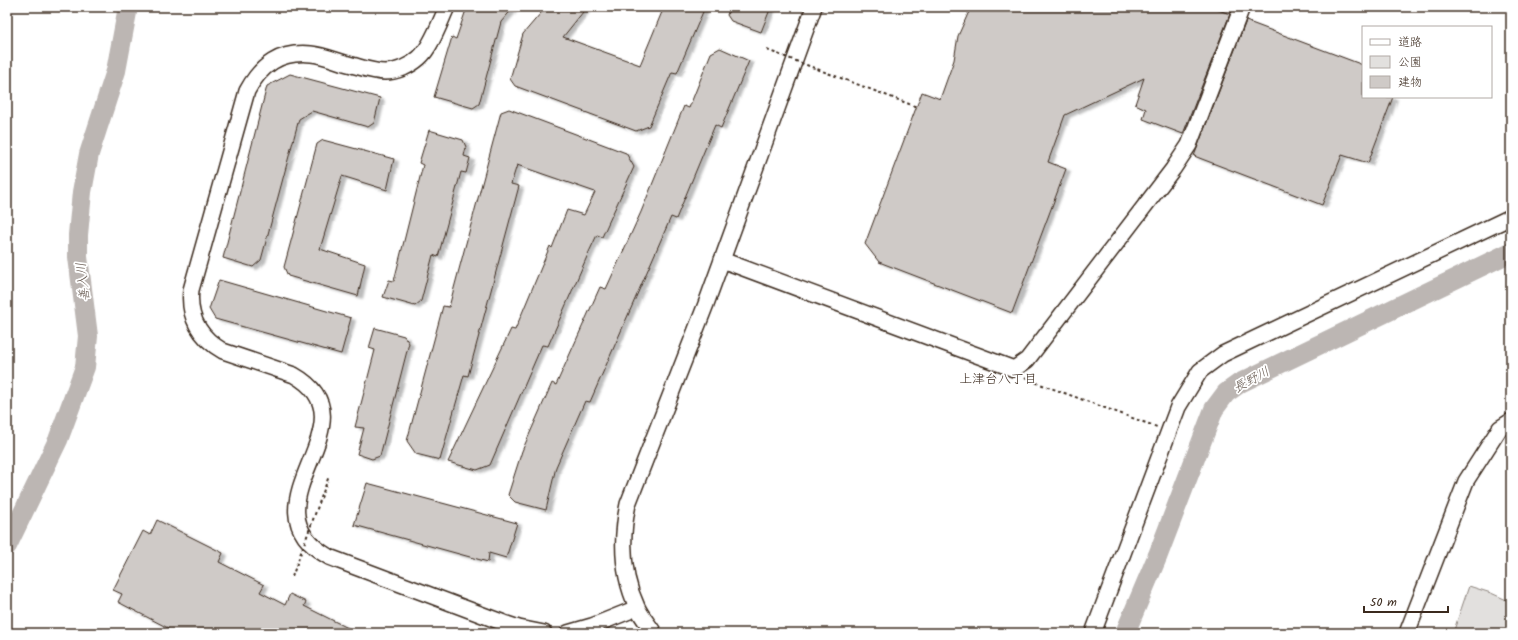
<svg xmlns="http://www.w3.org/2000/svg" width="1518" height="640" font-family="Kalam,'Klee One',sans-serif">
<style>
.green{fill:#e2e0de;stroke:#8e857e}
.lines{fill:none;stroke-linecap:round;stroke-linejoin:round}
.river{stroke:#bcb6b3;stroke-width:20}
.building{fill:#cfcac7;stroke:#3b2a1e;filter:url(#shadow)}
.minor-casing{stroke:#3b2a1e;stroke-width:18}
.path{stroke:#3b2a1e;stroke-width:2;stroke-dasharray:3 3;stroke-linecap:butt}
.minor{stroke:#fff;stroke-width:15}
.path-bridge{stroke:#3b2a1e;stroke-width:2;stroke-dasharray:3 3;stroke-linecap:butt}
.labels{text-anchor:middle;stroke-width:3.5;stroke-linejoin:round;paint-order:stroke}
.water-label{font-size:13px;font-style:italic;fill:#685b52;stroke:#fff}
.neighbourhood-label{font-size:13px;fill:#3b2a1e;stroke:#fff}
</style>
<defs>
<filter id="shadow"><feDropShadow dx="4.5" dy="2.5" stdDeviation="1" flood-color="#0004"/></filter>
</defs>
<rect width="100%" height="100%" fill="#fff"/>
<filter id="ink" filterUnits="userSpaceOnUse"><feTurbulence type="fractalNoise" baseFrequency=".025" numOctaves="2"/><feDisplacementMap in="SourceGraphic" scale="8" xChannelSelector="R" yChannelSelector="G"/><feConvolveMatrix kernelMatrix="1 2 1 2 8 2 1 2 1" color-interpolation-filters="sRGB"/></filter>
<g filter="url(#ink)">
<path class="green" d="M 1469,586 L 1491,593 L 1511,602 L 1511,633 L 1453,633 Z"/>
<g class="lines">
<g class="river">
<path d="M 7,546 L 58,440 L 85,367 L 88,336 L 78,257 L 78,235 L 82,192 L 89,154 L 116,71 L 128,7"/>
<path d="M 1125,633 L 1158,555 L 1214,409 L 1226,393 L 1240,383 L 1511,252"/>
</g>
</g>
<g class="building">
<path d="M 467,7 L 514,7 L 501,22 L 479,104 L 473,108 L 434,97 L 452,37 L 456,39 Z"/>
<path d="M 546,7 L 587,7 L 563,37 L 640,65 L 664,7 L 705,7 L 677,73 L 672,72 L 649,126 L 636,131 L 515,86 L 510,79 L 523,34 Z"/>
<path d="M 730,7 L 771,7 L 761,32 L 731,21 L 727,15 Z"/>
<path d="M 971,7 L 1210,7 L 1230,14 L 1183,134 L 1143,119 L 1146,109 L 1135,104 L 1144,78 L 1065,115 L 1048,162 L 1066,169 L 1012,313 L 879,262 L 865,244 L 922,92 L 940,99 L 954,60 L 958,36 Z"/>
<path d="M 1246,21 L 1363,65 L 1363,97 L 1393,97 L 1368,163 L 1342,155 L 1322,205 L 1194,156 Z"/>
<path d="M 720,48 L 749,61 L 721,128 L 715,125 L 676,219 L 671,217 L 590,402 L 585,401 L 556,467 L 546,510 L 515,502 L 508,495 L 522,451 L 552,383 L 556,385 L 600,287 L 606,289 L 641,212 L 684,106 L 689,108 L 711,53 Z"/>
<path d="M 290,74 L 380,98 L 374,123 L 368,127 L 312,111 L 299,119 L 261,260 L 253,267 L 223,258 L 267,86 Z"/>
<path d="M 509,109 L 626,153 L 634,167 L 602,237 L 597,235 L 589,252 L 548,346 L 542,345 L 490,465 L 477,470 L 448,462 L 511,329 L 515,330 L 550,246 L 552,248 L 567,210 L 584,215 L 595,192 L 517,165 L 511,184 L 519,186 L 468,376 L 464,375 L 440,460 L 416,454 L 407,441 L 443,306 L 449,307 L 501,112 Z"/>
<path d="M 429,130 L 463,140 L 466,147 L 464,156 L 470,158 L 466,173 L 461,172 L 438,257 L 433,255 L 421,301 L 415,306 L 383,297 L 389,280 L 394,281 L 423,165 L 419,163 Z"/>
<path d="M 323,140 L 394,159 L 387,190 L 342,176 L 320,249 L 365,264 L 358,296 L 288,276 L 284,267 L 317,144 Z"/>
<path d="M 219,280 L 351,318 L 341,354 L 215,319 L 209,309 Z"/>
<path d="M 375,328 L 404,336 L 409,343 L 380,456 L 372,459 L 357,454 L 364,428 L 355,427 L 375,350 L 369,348 Z"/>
<path d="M 367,483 L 517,523 L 506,558 L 489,553 L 488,562 L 354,525 Z"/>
<path d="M 157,520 L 223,553 L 219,562 L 264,585 L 260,592 L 285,605 L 290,594 L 306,602 L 304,606 L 358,633 L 166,633 L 168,628 L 118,602 L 122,594 L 113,590 L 143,531 L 150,535 Z"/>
</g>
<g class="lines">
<defs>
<g id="minor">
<path d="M 447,7 C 440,22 431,48 419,58 C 410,66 397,72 385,72 C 374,72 363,68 352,65 C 339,62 324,55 311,54 C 280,51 261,65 247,91 L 191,290 C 188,317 200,338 223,351 L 294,375 C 379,423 237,505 329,557 L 504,623 L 519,628 L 544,633"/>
<path d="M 722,260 L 1014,369 L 1027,360 L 1173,169 L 1189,145 L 1242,7"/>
<path d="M 568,633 L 592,626 L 637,608"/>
<path d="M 654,633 C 649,625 641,616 637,607 C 622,575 621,538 628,504 L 706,304 L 814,7"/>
<path d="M 1093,633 L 1178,407 L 1200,371 L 1223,354 L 1511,217"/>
<path d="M 1407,633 L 1466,481 L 1500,428 L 1511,421"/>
</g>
</defs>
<use href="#minor" class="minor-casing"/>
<path class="path" d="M 1025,377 L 1029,380 L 1157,427"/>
<use href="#minor" class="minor"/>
<g class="path-bridge">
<path d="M 767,50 L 917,107"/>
<path d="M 292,577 L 329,476"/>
</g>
</g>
</g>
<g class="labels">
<g class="water-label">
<text transform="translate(82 282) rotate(-96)" y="5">善入川</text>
<text transform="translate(1251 379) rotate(-29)" y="5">長野川</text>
</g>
<g class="neighbourhood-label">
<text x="998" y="383">上津台八丁目</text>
</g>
</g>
<rect width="1518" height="640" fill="none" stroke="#fff" stroke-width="24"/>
<rect x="12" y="12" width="1494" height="616" fill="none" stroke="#3b2a1e" stroke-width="1.5" filter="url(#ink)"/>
<rect x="1362" y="26" width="130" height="72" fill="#ffffff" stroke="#b1aaa5"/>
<rect x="1370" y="39" width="20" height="6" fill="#ffffff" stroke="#b1aaa5"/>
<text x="1398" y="46" font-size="12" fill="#3b2a1e">道路</text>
<rect x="1370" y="56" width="20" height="12" fill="#e2e0de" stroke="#b1aaa5"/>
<text x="1398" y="66" font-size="12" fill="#3b2a1e">公園</text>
<rect x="1370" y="76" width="20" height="12" fill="#cfcac7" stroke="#b1aaa5"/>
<text x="1398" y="86" font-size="12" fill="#3b2a1e">建物</text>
<path d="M1364 606v6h84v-6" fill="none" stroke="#3b2a1e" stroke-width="2"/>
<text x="1370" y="606" font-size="12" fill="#3b2a1e" stroke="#ffffff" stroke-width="3" paint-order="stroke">50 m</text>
</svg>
